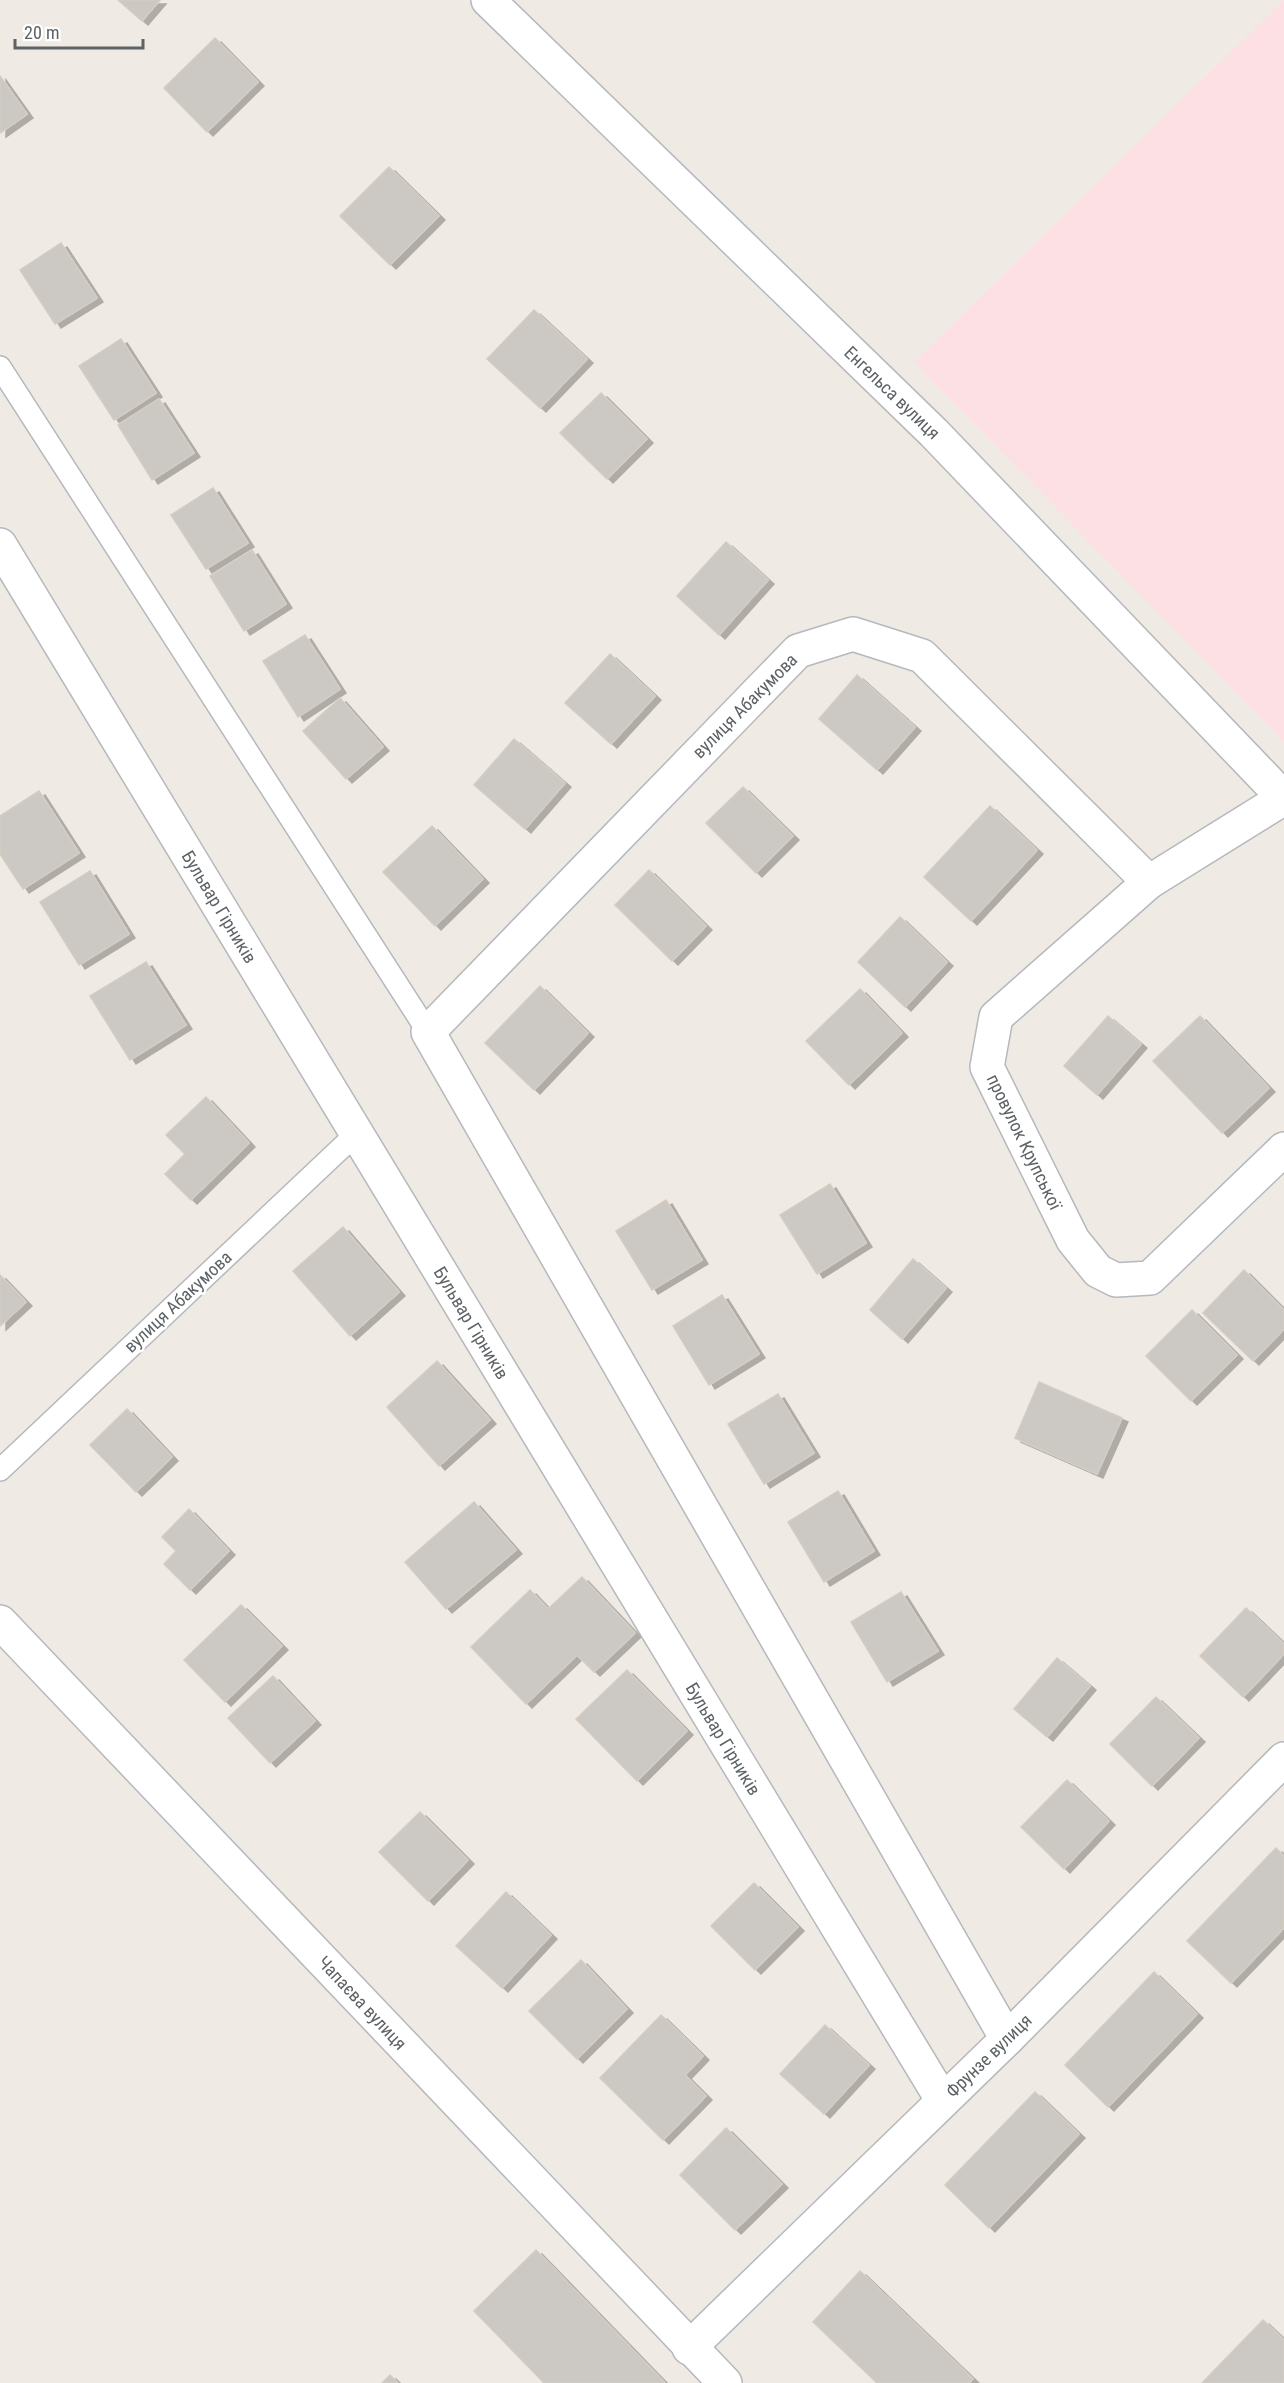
<svg xmlns="http://www.w3.org/2000/svg" width="1284" height="2383" font-family="'Roboto Condensed',sans-serif">
<style>
.medical{fill:#fce0e3}
.building{fill:#ccc8c3;stroke:#d4ccc2;stroke-width:1.5;filter:url(#shadow)}
.lines{fill:none;stroke-linecap:round;stroke-linejoin:round}
.lane-casing{stroke:#b5b8bc;stroke-width:24}
.street-casing{stroke:#b5b8bc;stroke-width:36}
.lane{stroke:#fff;stroke-width:21}
.street{stroke:#fff;stroke-width:33}
.labels{text-anchor:middle;stroke-width:5;stroke-linejoin:round;paint-order:stroke}
.street-label{font-size:18px;fill:#5c6265;stroke:#fff}
</style>
<defs>
<filter id="shadow"><feDropShadow dx="6" dy="4" stdDeviation="0" flood-color="#0004"/></filter>
</defs>
<rect width="100%" height="100%" fill="#efebe4"/>
<path class="medical" d="M 1284,0 L 1284,742 L 914,362 Z"/>
<g class="building">
<path d="M 118,0 L 160,0 L 142,21 Z"/>
<path d="M 215,38 L 258,82 L 207,132 L 164,88 Z"/>
<path d="M 0,76 L 27,114 L 0,133 Z"/>
<path d="M 389,167 L 439,216 L 390,265 L 340,216 Z"/>
<path d="M 61,243 L 97,298 L 55,324 L 20,270 Z"/>
<path d="M 534,310 L 587,359 L 540,408 L 487,359 Z"/>
<path d="M 121,339 L 156,393 L 114,420 L 79,366 Z"/>
<path d="M 601,393 L 647,439 L 607,479 L 560,433 Z"/>
<path d="M 159,399 L 194,453 L 152,480 L 118,425 Z"/>
<path d="M 213,488 L 248,543 L 206,569 L 171,515 Z"/>
<path d="M 726,542 L 768,580 L 719,635 L 677,596 Z"/>
<path d="M 252,550 L 286,604 L 244,631 L 210,576 Z"/>
<path d="M 305,635 L 340,689 L 298,717 L 263,661 Z"/>
<path d="M 610,654 L 655,696 L 611,744 L 565,703 Z"/>
<path d="M 857,675 L 915,727 L 877,770 L 819,719 Z"/>
<path d="M 340,698 L 383,747 L 346,779 L 303,731 Z"/>
<path d="M 514,739 L 565,783 L 525,829 L 474,785 Z"/>
<path d="M 743,787 L 793,836 L 756,873 L 706,823 Z"/>
<path d="M 39,791 L 79,853 L 23,889 L 0,854 L 0,816 Z"/>
<path d="M 990,806 L 1037,850 L 971,921 L 924,877 Z"/>
<path d="M 432,826 L 483,879 L 435,926 L 383,872 Z"/>
<path d="M 649,870 L 706,926 L 672,961 L 615,905 Z"/>
<path d="M 90,871 L 129,934 L 79,965 L 40,902 Z"/>
<path d="M 900,917 L 947,962 L 905,1007 L 858,962 Z"/>
<path d="M 146,962 L 186,1025 L 130,1060 L 90,996 Z"/>
<path d="M 540,986 L 588,1033 L 534,1090 L 485,1043 Z"/>
<path d="M 860,989 L 902,1033 L 849,1085 L 806,1041 Z"/>
<path d="M 1108,1016 L 1141,1044 L 1097,1095 L 1064,1066 Z"/>
<path d="M 1200,1016 L 1269,1088 L 1222,1133 L 1153,1061 Z"/>
<path d="M 206,1097 L 249,1143 L 191,1200 L 165,1174 L 185,1154 L 166,1135 Z"/>
<path d="M 830,1184 L 866,1243 L 817,1274 L 780,1215 Z"/>
<path d="M 666,1200 L 702,1260 L 652,1290 L 616,1231 Z"/>
<path d="M 343,1227 L 399,1292 L 350,1336 L 293,1271 Z"/>
<path d="M 913,1259 L 946,1288 L 902,1339 L 870,1310 Z"/>
<path d="M 1244,1270 L 1284,1310 L 1284,1329 L 1253,1361 L 1203,1313 Z"/>
<path d="M 0,1275 L 26,1302 L 0,1326 Z"/>
<path d="M 722,1295 L 759,1354 L 709,1385 L 673,1326 Z"/>
<path d="M 1192,1310 L 1237,1355 L 1191,1401 L 1146,1356 Z"/>
<path d="M 437,1361 L 490,1420 L 439,1466 L 387,1407 Z"/>
<path d="M 1039,1382 L 1122,1418 L 1097,1474 L 1015,1438 Z"/>
<path d="M 778,1394 L 814,1453 L 764,1484 L 728,1424 Z"/>
<path d="M 127,1409 L 172,1457 L 136,1492 L 90,1445 Z"/>
<path d="M 838,1491 L 874,1551 L 824,1582 L 788,1522 Z"/>
<path d="M 474,1502 L 516,1550 L 446,1609 L 405,1562 Z"/>
<path d="M 189,1509 L 229,1551 L 190,1590 L 164,1564 L 176,1551 L 162,1537 Z"/>
<path d="M 582,1577 L 635,1633 L 594,1672 L 577,1655 L 526,1704 L 471,1647 L 530,1590 L 548,1609 Z"/>
<path d="M 901,1592 L 938,1651 L 887,1682 L 851,1622 Z"/>
<path d="M 241,1605 L 282,1646 L 225,1702 L 184,1660 Z"/>
<path d="M 1246,1608 L 1284,1644 L 1284,1654 L 1243,1697 L 1200,1656 Z"/>
<path d="M 1057,1658 L 1090,1686 L 1047,1737 L 1014,1709 Z"/>
<path d="M 627,1670 L 687,1731 L 637,1781 L 576,1719 Z"/>
<path d="M 273,1676 L 315,1721 L 270,1763 L 228,1718 Z"/>
<path d="M 1156,1697 L 1199,1738 L 1152,1786 L 1110,1744 Z"/>
<path d="M 1067,1780 L 1109,1821 L 1064,1869 L 1021,1827 Z"/>
<path d="M 420,1812 L 468,1860 L 428,1901 L 379,1852 Z"/>
<path d="M 1276,1848 L 1284,1856 L 1284,1928 L 1231,1983 L 1187,1941 Z"/>
<path d="M 754,1883 L 798,1927 L 755,1970 L 711,1926 Z"/>
<path d="M 506,1892 L 551,1935 L 502,1988 L 456,1946 Z"/>
<path d="M 581,1960 L 627,2009 L 577,2059 L 529,2011 Z"/>
<path d="M 1154,1972 L 1197,2014 L 1108,2107 L 1065,2065 Z"/>
<path d="M 661,2015 L 703,2056 L 685,2075 L 706,2096 L 663,2140 L 600,2078 Z"/>
<path d="M 825,2025 L 869,2065 L 824,2114 L 780,2074 Z"/>
<path d="M 1035,2092 L 1079,2134 L 989,2228 L 945,2185 Z"/>
<path d="M 726,2128 L 782,2184 L 735,2230 L 680,2175 Z"/>
<path d="M 536,2250 L 665,2383 L 544,2383 L 474,2311 Z"/>
<path d="M 860,2271 L 973,2379 L 969,2383 L 877,2383 L 813,2322 Z"/>
<path d="M 1263,2320 L 1284,2340 L 1284,2383 L 1202,2383 Z"/>
<path d="M 390,2375 L 398,2383 L 382,2383 Z"/>
</g>
<g class="lines">
<defs>
<g id="lane">
<path d="M 0,367 L 428,1032"/>
<path d="M 0,1470 L 356,1134"/>
</g>
<g id="street">
<path d="M 488,0 L 934,433 L 1284,798"/>
<path d="M 0,545 L 943,2101"/>
<path d="M 1284,798 L 1149,882 L 996,1017 L 987,1067 L 1073,1240 L 1098,1271 L 1116,1280 L 1150,1278 L 1284,1149"/>
<path d="M 0,1622 L 725,2383"/>
<path d="M 1007,2039 L 428,1032 L 798,651 L 853,634 L 922,656 L 1149,882"/>
<path d="M 689,2348 L 1007,2039 L 1284,1759"/>
</g>
</defs>
<use href="#lane" class="lane-casing"/>
<use href="#street" class="street-casing"/>
<use href="#lane" class="lane"/>
<use href="#street" class="street"/>
</g>
<g class="labels">
<g class="street-label">
<text transform="translate(892 393) rotate(44)" y="6">Енгельса вулиця</text>
<text transform="translate(745 706) rotate(-45)" y="6">вулиця Абакумова</text>
<text transform="translate(219 907) rotate(59)" y="6">Бульвар Гірників</text>
<text transform="translate(1024 1142) rotate(64)" y="6">провулок Крупської</text>
<text transform="translate(178 1302) rotate(-43)" y="6">вулиця Абакумова</text>
<text transform="translate(471 1323) rotate(59)" y="6">Бульвар Гірників</text>
<text transform="translate(723 1739) rotate(59)" y="6">Бульвар Гірників</text>
<text transform="translate(362 2003) rotate(47)" y="6">Чапаєва вулиця</text>
<text transform="translate(989 2056) rotate(-44)" y="6">Фрунзе вулиця</text>
</g>
</g>
<path d="M15 39v9h128v-9" fill="none" stroke="#5c6265" stroke-width="3"/>
<text x="24" y="39" font-size="18" fill="#5c6265" stroke="#ffffff" stroke-width="4.5" paint-order="stroke">20 m</text>
</svg>
